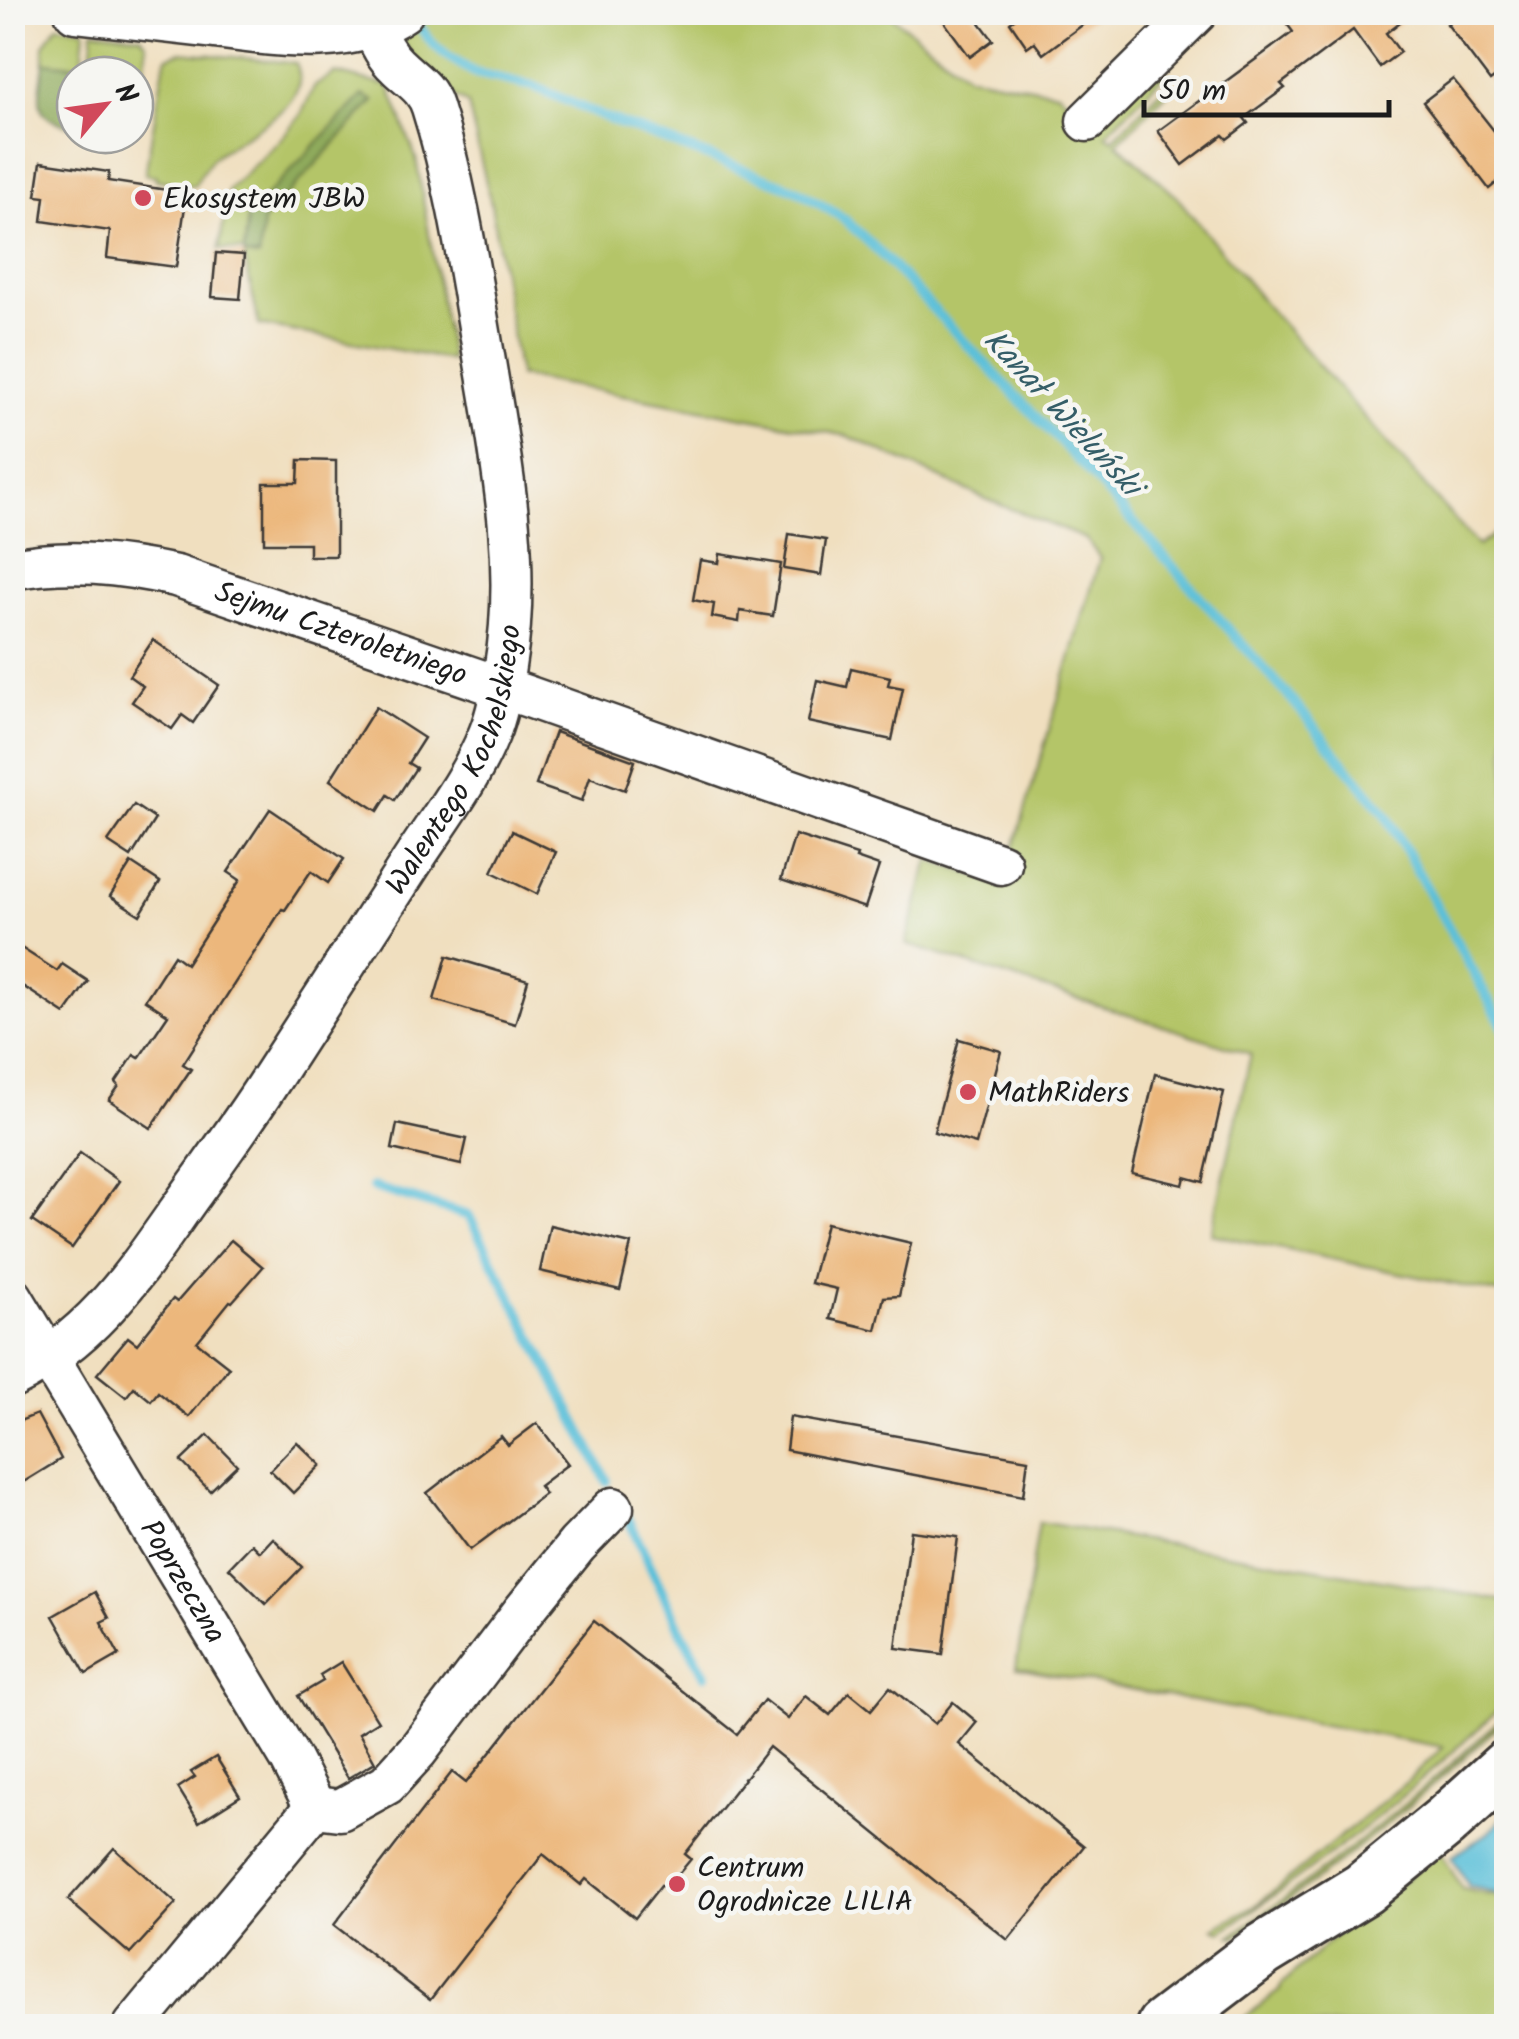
<svg xmlns="http://www.w3.org/2000/svg" width="1519" height="2039" font-family="Kalam,sans-serif">
<style>
.green{fill:#b4c568;stroke:#687042;stroke-width:2.5}
.forest{fill:#8faa5c;stroke:#56633c;stroke-width:2.5}
.water{fill:#5bc0d9;stroke:#3c6e7a;stroke-width:2.5}
.lines{fill:none;stroke-linecap:round;stroke-linejoin:round}
.stream{stroke:#5bc0d9;stroke-width:10}
.building{fill:#ecb77c}
.minor-casing{stroke:#3c3934;stroke-width:45}
.major-casing{stroke:#3c3934;stroke-width:58}
.minor{stroke:#fff;stroke-width:40}
.major{stroke:#fff;stroke-width:52}
.poi-dot{fill:#d1495b;stroke:#f6f6f2;stroke-width:4}
.labels{text-anchor:middle;stroke-width:9;stroke-linejoin:round;paint-order:stroke}
.poi-label{font-size:30px;fill:#1c1c1c;stroke:#f6f6f2;text-anchor:start}
.street-label{font-size:30px;fill:#1c1c1c;stroke:#f6f6f2}
.water-label{font-size:32px;font-style:italic;fill:#355e68;stroke:#f6f6f2}
</style>
<rect width="100%" height="100%" fill="#f6f6f2"/>
<filter id="ink" filterUnits="userSpaceOnUse"><feTurbulence type="fractalNoise" baseFrequency=".01" numOctaves="2"/><feDisplacementMap in="SourceGraphic" scale="20" xChannelSelector="R" yChannelSelector="G"/><feConvolveMatrix kernelMatrix="1 2 1 2 8 2 1 2 1" color-interpolation-filters="sRGB"/></filter>
<filter id="wash" filterUnits="userSpaceOnUse"><feTurbulence type="fractalNoise" baseFrequency=".0048" numOctaves="4" result="noise"/><feDisplacementMap in="SourceGraphic" scale="40" xChannelSelector="R" yChannelSelector="G"/><feGaussianBlur stdDeviation="2.25" result="paint"/><feColorMatrix in="noise" values="0 0 0 0 0 0 0 0 0 0 0 0 0 0 0 0 0 1.4 0 .05"/><feComposite in="paint" operator="in"/></filter>
<g filter="url(#wash)">
<rect width="100%" height="100%" fill="#f0dfbf"/>
<g class="green">
<path d="M 424,13 L 888,13 L 967,75 L 1058,92 L 1076,111 L 1159,71 L 1167,72 L 1106,134 L 1113,139 L 1167,84 L 1171,89 L 1117,143 L 1176,196 L 1265,304 L 1478,546 L 1506,526 L 1506,1295 L 1211,1234 L 1251,1054 L 906,944 L 929,860 L 1003,885 L 1100,558 L 1086,539 L 986,499 L 848,436 L 519,376 L 491,204 L 468,104 L 442,90 L 403,43 L 404,35 Z"/>
<path d="M 13,21 L 17,21 L 24,44 L 18,144 L 12,143 Z"/>
<path d="M 57,25 L 85,29 L 82,66 L 44,62 L 44,45 Z"/>
<path d="M 93,30 L 141,36 L 147,44 L 144,72 L 91,67 Z"/>
<path d="M 181,52 L 296,63 C 317,108 236,135 212,159 C 205,167 200,177 194,186 L 156,180 L 156,176 L 145,174 L 164,65 L 167,57 Z"/>
<path d="M 335,73 L 389,86 L 416,158 L 451,360 L 259,325 L 244,255 L 259,257 L 263,221 L 373,101 L 249,215 L 244,251 L 219,249 L 229,189 L 278,142 L 300,116 L 315,86 Z"/>
<path d="M 1039,1522 L 1506,1601 L 1506,1702 C 1419,1787 1323,1864 1221,1932 L 1214,1928 L 1259,1903 L 1408,1781 L 1443,1747 L 1016,1668 Z"/>
<path d="M 1506,1714 L 1506,1719 C 1422,1798 1332,1872 1236,1937 L 1231,1936 C 1329,1869 1420,1795 1506,1714 Z"/>
<path d="M 1440,1851 L 1462,1889 L 1506,1898 L 1506,2026 L 1233,2026 L 1280,1991 L 1281,1986 L 1330,1940 Z"/>
</g>
<g class="forest">
<path d="M 44,62 L 144,72 L 137,118 L 135,120 L 135,75 L 75,75 L 75,126 C 29,120 40,99 44,62 Z"/>
<path d="M 363,95 L 374,101 L 263,221 L 259,257 L 244,255 L 248,215 Z"/>
</g>
<path class="water" d="M 1506,1815 L 1506,1896 L 1469,1886 L 1452,1857 L 1488,1833 Z"/>
<g class="lines">
<g class="stream">
<path d="M 419,26 L 433,44 L 447,56 L 475,73 L 533,86 L 608,119 L 795,189 L 843,218 L 872,245 L 1084,467 L 1293,701 L 1385,813 L 1506,1031"/>
<path d="M 373,1187 L 469,1216 L 607,1481"/>
<path d="M 628,1518 L 678,1625 L 705,1675"/>
</g>
</g>
<g id="blocks">
<g class="building">
<path d="M 937,12 L 972,12 L 993,40 L 970,57 Z"/>
<path d="M 1014,12 L 1100,12 L 1043,54 L 1034,42 L 1027,47 L 1010,22 L 1017,17 Z"/>
<path d="M 1278,12 L 1413,12 L 1386,33 L 1400,52 L 1380,67 L 1353,30 L 1281,84 L 1285,88 L 1244,118 L 1248,123 L 1227,139 L 1223,135 L 1183,165 L 1158,131 L 1293,32 Z"/>
<path d="M 1462,12 L 1506,12 L 1506,69 L 1490,81 L 1447,24 Z"/>
<path d="M 1453,79 L 1506,146 L 1506,175 L 1489,189 L 1423,102 Z"/>
<path d="M 41,162 L 109,172 L 108,181 L 187,193 L 176,267 L 107,258 L 110,231 L 42,221 L 45,197 L 36,196 Z"/>
<path d="M 216,253 L 244,255 L 240,299 L 212,297 Z"/>
<path d="M 299,460 L 336,461 L 336,556 L 309,556 L 309,543 L 264,543 L 264,483 L 298,483 Z"/>
<path d="M 789,534 L 826,540 L 821,575 L 784,569 Z"/>
<path d="M 720,554 L 781,564 L 773,616 L 740,611 L 739,622 L 712,617 L 714,604 L 693,600 L 700,560 L 719,563 Z"/>
<path d="M 153,640 L 219,685 L 193,723 L 182,715 L 172,729 L 132,702 L 143,686 L 129,676 Z"/>
<path d="M 851,668 L 890,677 L 888,685 L 903,688 L 892,740 L 808,722 L 817,680 L 847,687 Z"/>
<path d="M 376,707 L 424,738 L 408,763 L 416,768 L 395,800 L 388,795 L 378,811 L 330,780 Z"/>
<path d="M 555,732 L 635,761 L 625,790 L 590,777 L 582,801 L 536,785 Z"/>
<path d="M 134,805 L 155,819 L 131,857 L 108,842 Z"/>
<path d="M 270,809 L 344,859 L 328,883 L 311,871 L 285,910 L 282,909 L 183,1064 L 191,1069 L 151,1128 L 109,1100 L 119,1086 L 116,1082 L 134,1055 L 139,1058 L 168,1015 L 145,1000 L 174,955 L 186,964 L 240,880 L 228,872 Z"/>
<path d="M 512,831 L 556,852 L 537,894 L 492,872 Z"/>
<path d="M 795,835 L 857,855 L 856,858 L 879,866 L 865,908 L 781,880 Z"/>
<path d="M 131,863 L 160,882 L 140,915 L 110,896 Z"/>
<path d="M 12,942 L 57,971 L 62,964 L 88,981 L 65,1014 L 12,979 Z"/>
<path d="M 447,956 L 528,980 L 515,1024 L 434,1000 Z"/>
<path d="M 959,1039 L 1001,1051 L 976,1144 L 934,1132 Z"/>
<path d="M 1155,1074 L 1224,1092 L 1203,1182 L 1185,1177 L 1183,1185 L 1132,1173 Z"/>
<path d="M 397,1124 L 467,1139 L 461,1165 L 392,1149 Z"/>
<path d="M 80,1153 L 119,1181 L 72,1248 L 32,1221 Z"/>
<path d="M 826,1223 L 911,1243 L 899,1296 L 884,1297 L 876,1330 L 830,1319 L 837,1289 L 811,1283 Z"/>
<path d="M 550,1225 L 631,1244 L 620,1290 L 540,1271 Z"/>
<path d="M 231,1240 L 263,1267 L 232,1302 L 230,1301 L 197,1342 L 229,1367 L 189,1417 L 158,1392 L 151,1401 L 134,1387 L 126,1397 L 97,1374 L 128,1337 L 137,1344 L 173,1299 L 177,1302 Z"/>
<path d="M 37,1414 L 61,1459 L 12,1489 L 12,1424 Z"/>
<path d="M 790,1417 L 1028,1459 L 1023,1496 L 786,1450 Z"/>
<path d="M 537,1423 L 568,1464 L 539,1486 L 545,1494 L 470,1550 L 427,1493 L 501,1436 L 508,1445 Z"/>
<path d="M 208,1435 L 237,1465 L 210,1491 L 181,1461 Z"/>
<path d="M 297,1442 L 321,1465 L 293,1493 L 270,1470 Z"/>
<path d="M 911,1531 L 958,1537 L 943,1654 L 896,1648 Z"/>
<path d="M 273,1538 L 302,1567 L 266,1604 L 229,1568 L 252,1544 L 260,1552 Z"/>
<path d="M 95,1592 L 109,1618 L 101,1622 L 119,1655 L 86,1674 L 53,1616 Z"/>
<path d="M 594,1621 L 737,1734 L 764,1700 L 788,1719 L 806,1696 L 830,1715 L 849,1692 L 871,1710 L 890,1687 L 935,1724 L 953,1702 L 977,1722 L 959,1744 L 1084,1846 L 1008,1940 L 769,1747 L 685,1854 L 691,1859 L 666,1889 L 661,1885 L 635,1918 L 586,1879 L 581,1885 L 543,1854 L 430,2000 L 334,1925 L 452,1772 L 466,1783 Z"/>
<path d="M 341,1662 L 378,1721 L 359,1733 L 375,1762 L 348,1778 L 298,1696 L 323,1681 L 320,1675 Z"/>
<path d="M 216,1757 L 240,1796 L 199,1822 L 178,1788 L 195,1777 L 191,1772 Z"/>
<path d="M 114,1848 L 176,1903 L 130,1954 L 68,1900 Z"/>
</g>
</g>
</g>
<g filter="url(#ink)">
<use href="#blocks" fill-opacity="0" stroke="#3c3934" stroke-width="2.5"/>
<g class="lines">
<defs>
<g id="minor">
<path d="M 75,12 C 118,17 162,22 206,27 C 268,34 348,51 403,12"/>
<path d="M 1087,121 L 1197,12"/>
<path id="s1" d="M 12,569 C 69,558 121,564 176,576 L 532,698 L 1001,864"/>
<path id="s2" d="M 12,1297 L 290,1758 L 315,1807 L 134,2026"/>
<path id="s3" d="M 12,1378 C 96,1337 137,1270 189,1197 C 216,1159 244,1121 269,1082 C 317,1008 365,934 413,860 C 439,820 471,779 489,734 C 498,712 502,689 505,666 C 523,561 500,454 483,350 C 469,269 457,186 432,107 C 426,87 411,80 397,66 C 385,55 379,43 374,27"/>
<path d="M 315,1807 L 340,1810 L 387,1784 L 418,1750 L 522,1613 L 577,1545 L 613,1508"/>
</g>
<path id="major" d="M 1163,2026 L 1263,1950 L 1363,1889 L 1445,1822 L 1506,1767"/>
</defs>
<use href="#minor" class="minor-casing"/>
<use href="#major" class="major-casing"/>
<use href="#minor" class="minor"/>
<use href="#major" class="major"/>
</g>
</g>
<g class="poi-dot">
<circle cx="143" cy="198" r="10"/>
<circle cx="968" cy="1092" r="10"/>
<circle cx="677" cy="1884" r="10"/>
</g>
<g class="labels">
<g class="poi-label">
<text x="163" y="208">Ekosystem JBW</text>
<text x="988" y="1102">MathRiders</text>
<text x="697" y="1877">Centrum<tspan x="697" dy="34">Ogrodnicze LILIA</tspan></text>
</g>
<g class="street-label">
<text dy="10" stroke="none"><textPath href="#s1" startOffset="340">Sejmu Czteroletniego</textPath></text>
<text dy="10" stroke="none"><textPath href="#s3" startOffset="772">Walentego Kochelskiego</textPath></text>
<text dy="10" stroke="none"><textPath href="#s2" startOffset="332">Poprzeczna</textPath></text>
</g>
<g class="water-label">
<text transform="translate(1063 412) rotate(47)" y="11">Kanał Wieluński</text>
</g>
</g>
<rect width="1519" height="2039" fill="none" stroke="#f6f6f2" stroke-width="50"/>
<g transform="translate(105 105) rotate(61)"><circle r="48" fill="#f6f6f2" stroke="#9f9f9c" stroke-width="2.5"/>
<path d="M0-8L18 38L0 25L-18 38Z" fill="#d1495b"/>
<text y="-15" font-size="28" font-weight="bold" text-anchor="middle" fill="#1c1c1c">N</text>
</g>
<path d="M1144 100v15h245v-15" fill="none" stroke="#1c1c1c" stroke-width="5"/>
<text x="1159" y="100" font-size="30" fill="#1c1c1c" stroke="#f6f6f2" stroke-width="8" paint-order="stroke">50 m</text>
</svg>
